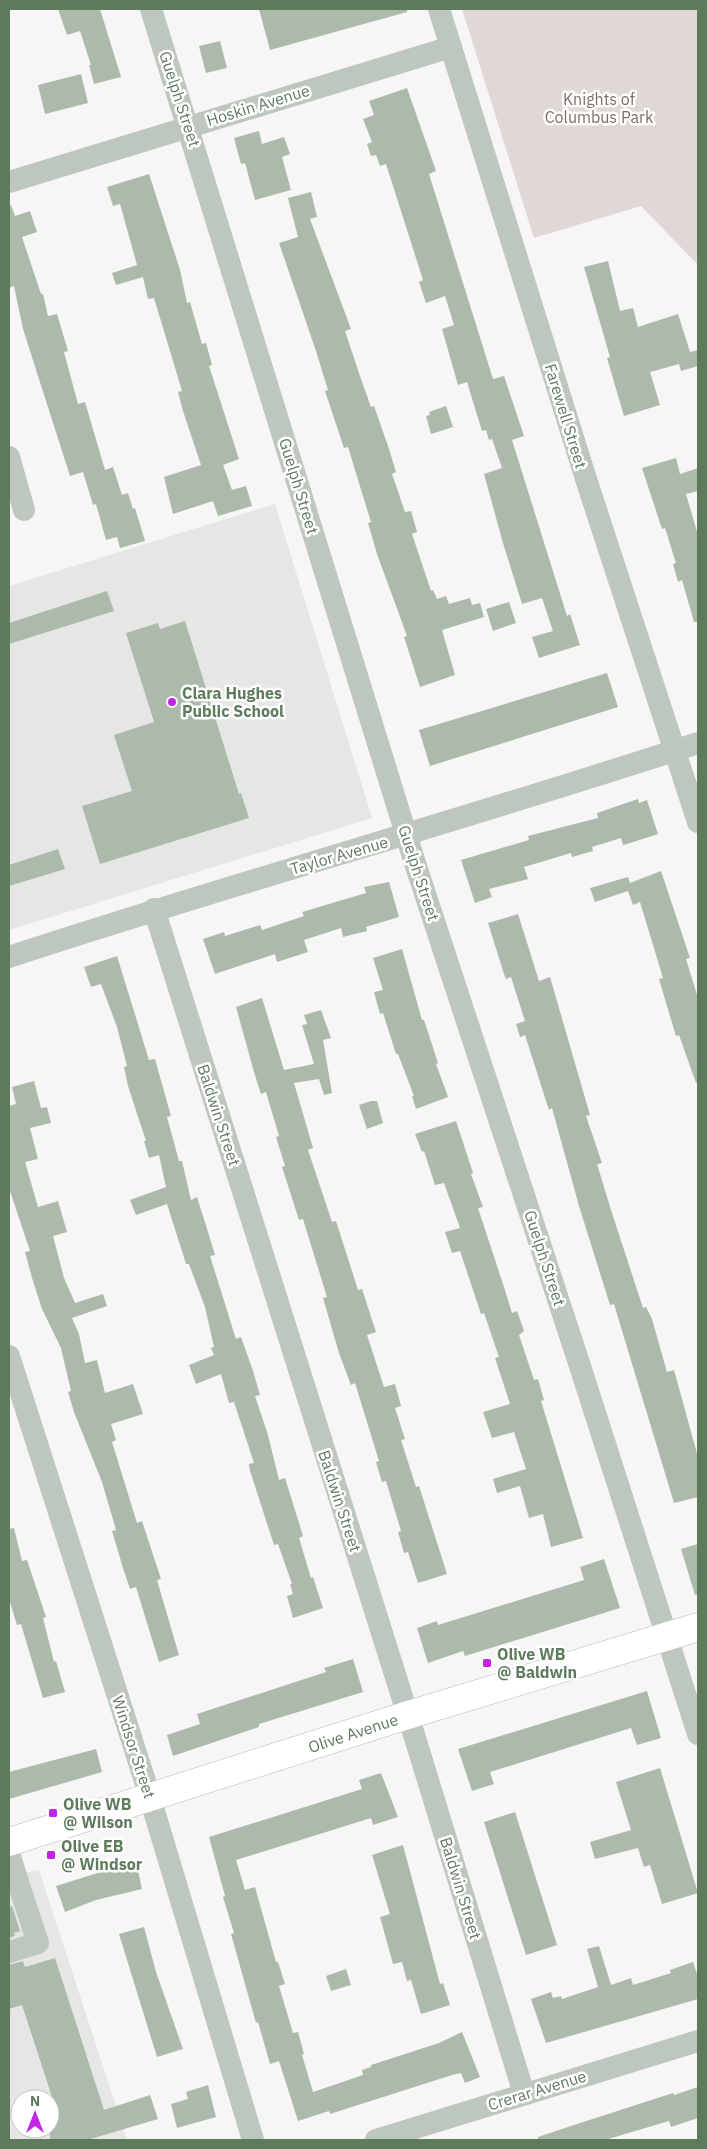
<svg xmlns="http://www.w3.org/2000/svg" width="707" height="2149" font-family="'IBM Plex Sans',sans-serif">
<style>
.built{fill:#e6e6e4;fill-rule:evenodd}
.green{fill:#e0d8d6}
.building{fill:#acbaab}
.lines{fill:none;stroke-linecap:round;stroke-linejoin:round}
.major-casing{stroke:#b2bcb2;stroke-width:29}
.minor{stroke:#bec7be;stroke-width:22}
.major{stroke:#fff;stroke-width:28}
.poi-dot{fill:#c224e8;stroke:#fff;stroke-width:2}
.labels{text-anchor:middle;stroke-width:5;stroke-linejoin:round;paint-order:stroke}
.street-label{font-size:16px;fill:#5e7b5e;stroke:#fff}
.park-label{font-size:16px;fill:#7e6e65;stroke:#fff}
.poi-label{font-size:16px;font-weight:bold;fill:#5e7b5e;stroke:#fff;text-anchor:start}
</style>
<rect width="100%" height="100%" fill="#f8f5f6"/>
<g class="built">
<path d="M 275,504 L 372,818 L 9,930 L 9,586 Z"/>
<path d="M 39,1870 L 127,2140 L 9,2140 L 9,1877 ZM 20,2099 L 50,2099 L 50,2129 L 20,2129 Z"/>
</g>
<path class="green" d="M 462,9 L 698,9 L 698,265 L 641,206 L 534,238 Z"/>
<g class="building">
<path d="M 58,9 L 100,9 L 121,77 L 94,84 L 89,65 L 91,65 L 80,31 L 67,35 Z"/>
<path d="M 259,9 L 407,9 L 407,12 L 270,50 Z"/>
<path d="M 220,41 L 227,68 L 206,73 L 199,46 Z"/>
<path d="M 81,74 L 88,103 L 45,114 L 38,85 Z"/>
<path d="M 407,88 L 436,171 L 429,174 L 493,379 L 504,376 L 524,436 L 512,440 L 567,616 L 570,614 L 580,645 L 539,658 L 532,637 L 553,631 L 542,598 L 522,604 L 503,543 L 484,474 L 502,468 L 492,439 L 489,440 L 486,430 L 482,431 L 467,382 L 458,385 L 442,329 L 454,325 L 445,296 L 426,303 L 419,282 L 423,280 L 386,164 L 380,166 L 376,155 L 371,156 L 367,144 L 372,142 L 363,119 L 374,115 L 369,101 Z"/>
<path d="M 259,131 L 262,144 L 284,137 L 290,154 L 282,157 L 291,190 L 255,200 L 245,163 L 241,164 L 234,138 Z"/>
<path d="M 149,174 L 180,270 L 187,303 L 190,302 L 202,344 L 206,343 L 212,365 L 209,366 L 239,459 L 223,465 L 232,490 L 246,486 L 252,506 L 218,516 L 213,501 L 173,514 L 164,477 L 201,465 L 183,411 L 178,392 L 182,391 L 154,298 L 148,299 L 143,277 L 116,285 L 112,273 L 137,265 L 120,204 L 113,206 L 107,187 Z"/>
<path d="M 311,192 L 317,217 L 310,219 L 351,329 L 345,331 L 361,379 L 371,407 L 374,406 L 389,449 L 396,472 L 392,474 L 405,512 L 411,511 L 417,532 L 412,534 L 431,591 L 433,590 L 437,599 L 446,596 L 449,604 L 470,598 L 472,605 L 480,603 L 484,617 L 442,630 L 455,675 L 420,687 L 404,637 L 407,636 L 377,554 L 368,523 L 371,522 L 348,447 L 344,448 L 325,391 L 328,390 L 315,348 L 279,243 L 298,237 L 288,198 Z"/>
<path d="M 11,205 L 15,216 L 30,211 L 37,232 L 22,237 L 41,294 L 43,294 L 48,316 L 57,314 L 68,351 L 64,352 L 78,404 L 85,402 L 105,470 L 113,467 L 122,495 L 128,493 L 133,509 L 135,508 L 145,541 L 120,548 L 117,537 L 106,540 L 96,504 L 93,505 L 83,472 L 70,476 L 23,329 L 14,286 L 9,288 L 9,206 Z"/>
<path d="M 608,261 L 620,311 L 633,308 L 638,327 L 678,314 L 690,352 L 698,350 L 698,366 L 681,371 L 679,364 L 650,372 L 660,405 L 624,416 L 607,358 L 610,357 L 584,267 Z"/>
<path d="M 446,406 L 453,427 L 431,434 L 426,416 L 430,415 L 429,412 Z"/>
<path d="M 676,458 L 680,474 L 698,468 L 698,491 L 686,494 L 698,535 L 698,622 L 694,622 L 682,580 L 678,582 L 673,564 L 676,563 L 665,528 L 662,529 L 642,468 Z"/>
<path d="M 107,591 L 114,611 L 9,644 L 9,623 Z"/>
<path d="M 509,602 L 516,623 L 493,631 L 486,609 Z"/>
<path d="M 185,621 L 239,794 L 241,793 L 249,818 L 100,864 L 82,806 L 132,791 L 114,735 L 154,722 L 126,633 L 158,623 L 160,629 Z"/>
<path d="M 607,673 L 618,707 L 430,766 L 419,730 Z"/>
<path d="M 638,799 L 639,803 L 647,800 L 658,834 L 627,844 L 623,845 L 621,838 L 592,847 L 593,851 L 572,857 L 571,853 L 524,867 L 528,879 L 489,889 L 492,897 L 475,903 L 461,860 L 529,840 L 528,836 L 598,818 L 597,813 Z"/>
<path d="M 58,849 L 65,869 L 9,886 L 9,865 Z"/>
<path d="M 661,871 L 690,958 L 686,959 L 698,998 L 698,1083 L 696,1083 L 679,1035 L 676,1036 L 659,979 L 663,978 L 640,902 L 633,905 L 628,891 L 595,902 L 590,888 L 628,877 L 630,883 Z"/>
<path d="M 389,882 L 399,917 L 366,927 L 367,931 L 343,937 L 341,928 L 304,940 L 308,952 L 277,962 L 275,954 L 215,974 L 203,939 L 224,932 L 225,936 L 260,925 L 262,930 L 304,916 L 302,912 L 366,893 L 364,887 Z"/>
<path d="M 518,914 L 539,981 L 550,977 L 590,1115 L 586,1116 L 602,1163 L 597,1164 L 611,1210 L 643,1308 L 646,1307 L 652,1319 L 667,1372 L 674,1370 L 698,1457 L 698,1497 L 674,1503 L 614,1304 L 610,1305 L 579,1206 L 552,1108 L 549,1110 L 525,1035 L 520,1037 L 516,1024 L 525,1021 L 511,977 L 506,979 L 504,974 L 488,923 Z"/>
<path d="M 402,949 L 422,1020 L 424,1020 L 438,1063 L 436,1064 L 448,1097 L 416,1109 L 412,1096 L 414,1096 L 398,1054 L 396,1054 L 383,1013 L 380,1014 L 374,992 L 383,990 L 373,958 Z"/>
<path d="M 117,956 L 149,1060 L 155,1059 L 171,1116 L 167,1117 L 179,1161 L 182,1161 L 191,1200 L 197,1197 L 204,1219 L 215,1255 L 210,1256 L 236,1339 L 241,1337 L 253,1371 L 260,1395 L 255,1396 L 268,1435 L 279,1480 L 285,1478 L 303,1536 L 299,1538 L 311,1578 L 313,1577 L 323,1608 L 293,1618 L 287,1596 L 293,1594 L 290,1584 L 292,1584 L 278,1544 L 274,1545 L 250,1471 L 249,1464 L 254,1463 L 234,1402 L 229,1403 L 221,1374 L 196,1384 L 189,1365 L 214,1355 L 211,1348 L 214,1347 L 205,1307 L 189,1264 L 186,1264 L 167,1204 L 136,1215 L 130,1200 L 166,1187 L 159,1155 L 149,1158 L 144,1141 L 146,1141 L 128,1086 L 124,1067 L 127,1066 L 117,1027 L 101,984 L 91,987 L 84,967 Z"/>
<path d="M 262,998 L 284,1070 L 314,1064 L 302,1025 L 307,1024 L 304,1015 L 321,1010 L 331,1038 L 323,1040 L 332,1093 L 324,1095 L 319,1079 L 294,1083 L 313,1148 L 308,1150 L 332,1222 L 336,1221 L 358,1290 L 362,1289 L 376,1332 L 367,1335 L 384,1387 L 395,1384 L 401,1406 L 395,1408 L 405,1439 L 401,1440 L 416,1487 L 419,1486 L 447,1574 L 418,1583 L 408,1552 L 404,1553 L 398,1532 L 401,1531 L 386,1481 L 382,1482 L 376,1462 L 379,1461 L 355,1383 L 351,1385 L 339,1353 L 323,1298 L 327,1297 L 303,1219 L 299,1220 L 282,1167 L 285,1166 L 276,1137 L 279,1136 L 266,1092 L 261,1094 L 254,1072 L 236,1007 Z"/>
<path d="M 34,1081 L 41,1108 L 47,1107 L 51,1123 L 30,1128 L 38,1159 L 25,1162 L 38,1207 L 58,1201 L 67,1232 L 53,1236 L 64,1278 L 75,1303 L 103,1294 L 107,1306 L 72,1318 L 79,1334 L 85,1363 L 97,1360 L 105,1393 L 133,1384 L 143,1414 L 111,1424 L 116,1440 L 112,1442 L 137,1523 L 142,1521 L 161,1579 L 157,1580 L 179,1655 L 159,1662 L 136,1587 L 130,1589 L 123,1568 L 112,1531 L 116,1530 L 102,1482 L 74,1412 L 68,1392 L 71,1391 L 61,1348 L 42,1309 L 32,1278 L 25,1252 L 30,1251 L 9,1188 L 9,1106 L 16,1104 L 12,1087 Z"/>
<path d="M 371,1101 L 377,1101 L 383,1123 L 367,1129 L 359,1105 Z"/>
<path d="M 456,1121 L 473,1173 L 471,1174 L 483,1207 L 478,1208 L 503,1284 L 512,1313 L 517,1311 L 524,1331 L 519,1335 L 534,1380 L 538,1379 L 544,1400 L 541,1401 L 583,1538 L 551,1547 L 543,1514 L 529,1518 L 520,1486 L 497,1493 L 493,1479 L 526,1469 L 514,1432 L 492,1438 L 483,1412 L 510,1404 L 495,1358 L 499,1357 L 484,1313 L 481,1314 L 460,1251 L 452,1253 L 445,1232 L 460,1228 L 444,1183 L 435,1185 L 424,1151 L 422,1152 L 415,1134 Z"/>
<path d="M 14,1528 L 22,1561 L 27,1560 L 46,1617 L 43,1618 L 54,1662 L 56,1661 L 65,1692 L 43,1698 L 21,1624 L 17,1625 L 9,1599 L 9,1529 Z"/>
<path d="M 698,1544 L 698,1595 L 695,1595 L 681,1549 Z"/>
<path d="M 604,1559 L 620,1608 L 465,1656 L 463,1651 L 428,1663 L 417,1628 L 437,1621 L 438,1625 L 584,1580 L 580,1567 Z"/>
<path d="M 353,1659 L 363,1692 L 259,1724 L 259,1727 L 173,1756 L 167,1735 L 200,1724 L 197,1714 L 326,1672 L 324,1668 Z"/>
<path d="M 647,1691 L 661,1738 L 637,1745 L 631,1728 L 490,1772 L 494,1784 L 472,1791 L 458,1749 Z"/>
<path d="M 96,1749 L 102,1772 L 9,1799 L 9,1772 Z"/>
<path d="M 660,1768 L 698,1893 L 662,1904 L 650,1865 L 644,1867 L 638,1848 L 595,1859 L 590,1842 L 631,1830 L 616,1782 Z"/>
<path d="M 381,1773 L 398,1817 L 373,1825 L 371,1818 L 236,1860 L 245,1890 L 255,1887 L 276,1962 L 278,1962 L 285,1984 L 279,1986 L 293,2033 L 298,2032 L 304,2054 L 302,2055 L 313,2092 L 363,2075 L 362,2070 L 371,2067 L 371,2065 L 439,2043 L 462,2032 L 480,2077 L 465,2083 L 461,2073 L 452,2075 L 330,2114 L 329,2111 L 298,2121 L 279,2061 L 270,2064 L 258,2022 L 256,2023 L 231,1934 L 234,1933 L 223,1897 L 225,1896 L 209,1837 L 362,1789 L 359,1780 Z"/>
<path d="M 515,1812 L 557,1945 L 526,1955 L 484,1822 Z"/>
<path d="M 403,1845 L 440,1984 L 443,1983 L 450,2005 L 421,2014 L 411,1980 L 407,1981 L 402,1962 L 393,1964 L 380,1917 L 390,1914 L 372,1855 Z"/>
<path d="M 136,1861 L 142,1889 L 96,1900 L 65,1912 L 56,1886 L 104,1871 L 103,1869 Z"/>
<path d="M 12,1906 L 20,1931 L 14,1933 L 15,1936 L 9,1938 L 9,1907 Z"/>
<path d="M 144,1927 L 156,1972 L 183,2049 L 157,2057 L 119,1934 Z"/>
<path d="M 599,1946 L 611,1985 L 631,1978 L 633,1985 L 671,1973 L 670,1970 L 693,1962 L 698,1977 L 698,1999 L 546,2043 L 531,1999 L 551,1992 L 553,1998 L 561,1996 L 562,1999 L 598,1987 L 587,1949 Z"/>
<path d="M 55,1958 L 104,2110 L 150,2095 L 158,2119 L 87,2140 L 50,2140 L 50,2107 L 55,2106 L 22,2005 L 9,2009 L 9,1965 L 23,1961 L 25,1967 Z"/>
<path d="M 346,1969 L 351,1985 L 331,1991 L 326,1976 Z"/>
<path d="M 208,2085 L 216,2117 L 177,2128 L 171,2104 L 188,2099 L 186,2092 Z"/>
<path d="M 698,2087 L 698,2118 L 671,2127 L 669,2121 L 605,2140 L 538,2140 L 538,2137 L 577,2124 L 673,2093 L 674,2095 Z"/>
</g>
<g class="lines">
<defs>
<path id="major" d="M 9,1842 L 408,1715 L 698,1627"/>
</defs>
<use href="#major" class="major-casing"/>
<g class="minor">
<path d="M 151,9 L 414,860 L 580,1366 L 698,1734"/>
<path d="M 439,9 L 586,479 L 698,822"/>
<path d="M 9,182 L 451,47"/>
<path d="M 9,457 L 24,510"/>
<path d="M 154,909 L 416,1741 L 524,2094"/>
<path d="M 9,957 C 237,882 470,818 698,743"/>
<path d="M 9,1356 L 145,1781 L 253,2140"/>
<path d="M 9,1853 L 17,1879 L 9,1882"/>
<path d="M 9,1952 L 38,1943 L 17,1879"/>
<path d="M 376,2140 L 698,2041"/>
</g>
<use href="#major" class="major"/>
</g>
<g class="poi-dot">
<circle cx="172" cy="702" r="5"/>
<rect x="482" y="1658" width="10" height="10" rx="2.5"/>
<rect x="48" y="1808" width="10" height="10" rx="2.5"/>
<rect x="46" y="1850" width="10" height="10" rx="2.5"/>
</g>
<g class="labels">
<g class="street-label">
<text transform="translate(180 99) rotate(72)" y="6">Guelph Street</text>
<text transform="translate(258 105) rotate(-17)" y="6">Hoskin Avenue</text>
<text transform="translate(566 416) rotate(73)" y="6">Farewell Street</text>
<text transform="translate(299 486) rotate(73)" y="6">Guelph Street</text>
<text transform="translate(339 855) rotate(-16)" y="6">Taylor Avenue</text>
<text transform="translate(419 873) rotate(72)" y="6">Guelph Street</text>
<text transform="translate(219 1115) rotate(72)" y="6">Baldwin Street</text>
<text transform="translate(545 1258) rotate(72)" y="6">Guelph Street</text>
<text transform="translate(340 1501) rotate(72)" y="6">Baldwin Street</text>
<text transform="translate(353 1733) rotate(-18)" y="6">Olive Avenue</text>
<text transform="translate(134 1747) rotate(72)" y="6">Windsor Street</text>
<text transform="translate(461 1888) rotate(73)" y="6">Baldwin Street</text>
<text transform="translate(537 2090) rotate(-17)" y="6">Crerar Avenue</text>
</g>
<g class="park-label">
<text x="599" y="105">Knights of<tspan x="599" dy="18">Columbus Park</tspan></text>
</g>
<g class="poi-label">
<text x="182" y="699">Clara Hughes<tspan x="182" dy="18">Public School</tspan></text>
<text x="497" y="1660">Olive WB<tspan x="497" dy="18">@ Baldwin</tspan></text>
<text x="63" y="1810">Olive WB<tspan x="63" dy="18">@ Wilson</tspan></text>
<text x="61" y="1852">Olive EB<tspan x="61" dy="18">@ Windsor</tspan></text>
</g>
</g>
<rect width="707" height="2149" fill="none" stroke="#5e7b5e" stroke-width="20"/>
<g transform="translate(35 2114)"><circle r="24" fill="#ffffff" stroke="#bfcabf"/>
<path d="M0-4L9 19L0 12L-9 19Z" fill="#c224e8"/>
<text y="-8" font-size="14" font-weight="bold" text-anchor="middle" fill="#5e7b5e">N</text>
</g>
</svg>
